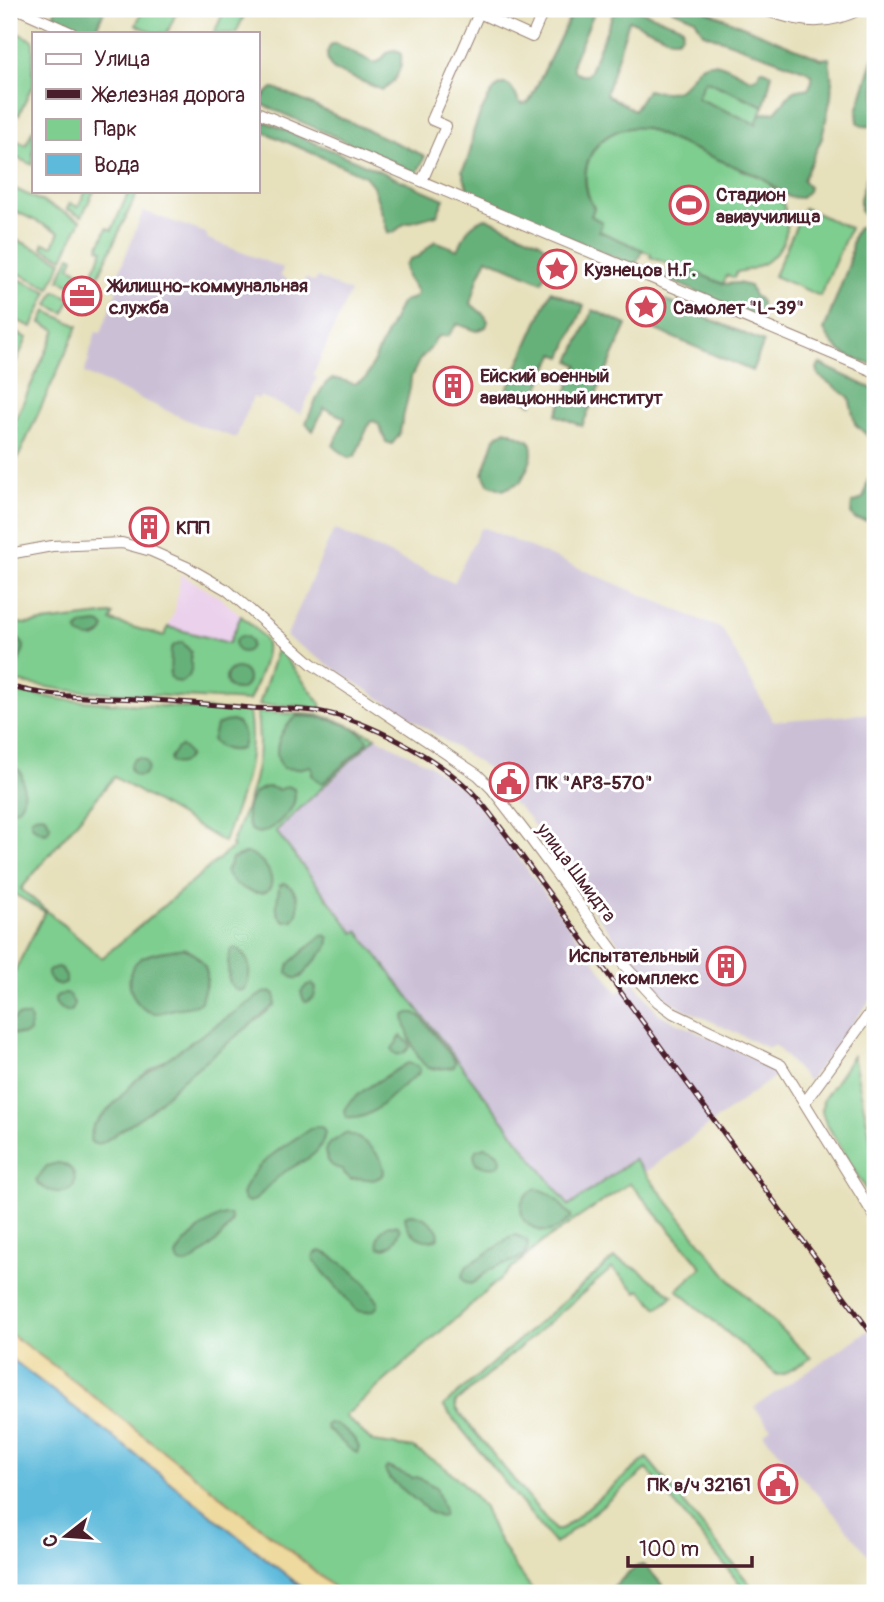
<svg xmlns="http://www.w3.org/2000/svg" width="884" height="1602" font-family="Pangolin,sans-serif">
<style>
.built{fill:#ebd1ec}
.industrial{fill:#cbbfd6}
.green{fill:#7ece8f;stroke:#64765d;stroke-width:2}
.forest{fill:#66b17a;stroke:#586852;stroke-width:2}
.sand{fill:#eeda9e;stroke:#9c7c64;stroke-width:2}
.water{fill:#5dbadb;stroke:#546c83;stroke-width:2}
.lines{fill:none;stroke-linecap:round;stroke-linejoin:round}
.street-casing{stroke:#988073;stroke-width:12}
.street{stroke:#fff;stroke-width:10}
.rail-casing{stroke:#4a1f2b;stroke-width:5}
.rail{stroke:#fff;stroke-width:2.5;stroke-dasharray:8;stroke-linecap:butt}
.labels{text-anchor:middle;stroke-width:6;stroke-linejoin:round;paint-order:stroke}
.poi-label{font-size:19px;font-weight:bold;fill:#4a1f2b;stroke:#fff;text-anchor:start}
.street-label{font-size:19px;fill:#4a1f2b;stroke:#fff}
</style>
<rect width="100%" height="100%" fill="#fff"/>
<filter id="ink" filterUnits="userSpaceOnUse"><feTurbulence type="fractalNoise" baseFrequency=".0143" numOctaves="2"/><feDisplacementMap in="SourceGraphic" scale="14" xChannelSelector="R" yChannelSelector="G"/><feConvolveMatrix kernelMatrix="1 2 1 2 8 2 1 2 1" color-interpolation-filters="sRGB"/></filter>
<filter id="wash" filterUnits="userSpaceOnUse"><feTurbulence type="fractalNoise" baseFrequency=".00686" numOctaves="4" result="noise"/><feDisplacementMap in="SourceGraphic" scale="28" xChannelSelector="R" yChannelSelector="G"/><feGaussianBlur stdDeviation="1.57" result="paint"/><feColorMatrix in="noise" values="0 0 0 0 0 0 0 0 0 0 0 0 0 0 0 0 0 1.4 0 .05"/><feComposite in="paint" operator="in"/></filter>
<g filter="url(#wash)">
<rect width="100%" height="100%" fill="#e6e0bb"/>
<path class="built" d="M 181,574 L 222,599 L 241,616 L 230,643 L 168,627 L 175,610 Z"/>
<g class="industrial">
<path d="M 143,211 L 206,233 L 208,239 L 283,268 L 280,276 L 302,286 L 305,278 L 315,282 L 317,277 L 350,292 L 313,375 L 317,377 L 301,414 L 260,396 L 259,399 L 253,397 L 236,438 L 198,425 L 84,373 L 89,359 L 88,358 L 96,332 L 101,333 L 117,290 L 113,288 Z"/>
<path d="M 485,528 L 722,629 L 773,721 L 875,713 L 875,993 L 841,1040 L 808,1081 L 775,1045 L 768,1048 L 670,1002 L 636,966 L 537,836 L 539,834 L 529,818 L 517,805 L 515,806 L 487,768 L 286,637 L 334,529 L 454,583 L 480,529 Z"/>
<path d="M 376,737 L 428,764 L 469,794 L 505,839 L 618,993 L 634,982 L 659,1014 L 773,1068 L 778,1074 L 644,1173 L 633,1160 L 569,1206 L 358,931 L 355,933 L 276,830 Z"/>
<path d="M 875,1326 L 875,1563 L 826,1504 L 763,1434 L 771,1428 L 754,1407 Z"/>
</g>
<g class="green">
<path d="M 143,9 L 178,9 L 167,33 L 154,33 L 136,25 Z"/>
<path d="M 225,9 L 247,9 L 236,33 L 214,33 Z"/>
<path d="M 10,30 L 33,40 L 33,88 L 31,88 L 19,115 L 9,111 L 9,33 Z"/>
<path d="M 704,80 L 764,106 L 756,124 L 697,98 Z"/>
<path d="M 636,127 L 644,128 L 762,178 C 805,210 790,266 737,272 L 734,278 L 727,275 L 723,284 L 671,262 L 670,265 L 650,257 L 651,254 L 599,231 L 591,216 L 594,208 C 573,171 593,130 636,127 Z"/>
<path d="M 33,129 L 33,165 L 10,155 L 9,157 L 9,147 L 13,139 L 26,145 Z"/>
<path d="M 9,186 L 81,220 L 63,258 L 42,248 L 44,243 L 53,246 L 59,232 L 9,208 Z"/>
<path d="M 86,191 L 94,191 L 82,216 L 67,209 L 70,203 L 78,207 Z"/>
<path d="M 129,191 L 138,191 L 98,277 L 92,274 L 103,250 L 98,248 L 107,228 L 112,230 Z"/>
<path d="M 804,208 L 850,228 L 820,296 L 774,276 Z"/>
<path d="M 9,236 L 62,261 L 50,288 L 9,269 Z"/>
<path d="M 70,256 L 74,258 L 70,267 L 82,273 L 76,287 L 59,280 Z"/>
<path d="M 9,275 L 48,292 L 32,327 L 13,319 L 9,310 Z"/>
<path d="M 55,291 L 71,298 L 64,313 L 48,305 Z"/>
<path d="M 46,311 L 78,326 L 18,458 L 9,454 L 9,441 L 11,442 L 17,429 L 12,427 L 56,330 L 41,323 Z"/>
<path d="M 9,329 L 27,338 L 9,377 Z"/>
<path d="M 110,614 L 113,615 L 111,621 L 164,636 L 168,627 L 229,643 L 241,616 C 249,623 260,631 265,641 C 271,653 254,688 249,701 L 66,690 L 9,681 L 9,622 L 26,624 Z"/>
<path d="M 277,650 L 280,651 L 321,704 L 322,709 L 302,706 L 259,705 Z"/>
<path d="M 9,691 L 67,700 L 249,712 C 257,760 240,798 224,842 L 114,777 L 21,889 L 102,958 L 233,847 L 231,845 C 244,814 258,780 259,745 C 259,734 258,723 257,712 L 318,715 L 334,719 L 376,737 L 276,831 L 354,933 L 358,931 L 569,1206 L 634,1159 L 732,1282 L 811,1358 L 784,1374 L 777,1375 L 677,1290 L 702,1267 L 630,1183 L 541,1243 L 345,1416 L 373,1442 L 413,1448 L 444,1467 L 463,1483 L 483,1506 L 495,1533 L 511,1561 L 535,1593 L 340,1593 L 292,1552 L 61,1371 L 9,1333 L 9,982 L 45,912 L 9,891 Z"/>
<path d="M 853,1056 L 875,1159 L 875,1205 L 825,1121 L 822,1112 L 823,1100 Z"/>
<path d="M 614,1258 L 639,1270 L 673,1296 L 658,1308 L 640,1290 L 637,1292 L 612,1268 L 455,1403 L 456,1409 L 555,1530 L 561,1530 L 647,1458 L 757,1593 L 747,1593 L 647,1469 L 555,1544 L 443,1406 Z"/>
</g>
<g class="forest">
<path d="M 56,9 L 105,9 L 94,33 L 80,33 L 51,20 Z"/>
<path d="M 574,9 L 590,9 L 593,15 L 573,62 L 573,69 C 577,74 580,76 587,75 L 590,71 L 615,9 L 639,9 L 643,12 L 678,25 L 683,28 L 682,35 L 677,39 L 671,39 L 629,20 L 606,94 L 610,97 L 634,110 L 647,90 C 657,91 665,94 675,91 C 692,86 693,61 714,63 C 728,65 739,74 751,79 L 757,77 L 762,69 L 772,74 L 764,106 L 705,80 L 697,98 L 756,124 L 760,114 L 775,112 L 793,91 L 809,88 L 812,81 L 812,75 L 807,71 L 703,33 L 695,19 L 671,9 L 702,9 L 821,59 L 829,58 L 832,81 L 831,97 L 822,138 L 803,180 L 809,187 L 808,191 L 801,198 L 789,197 L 762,178 L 644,128 C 598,123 570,168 594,208 L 591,216 L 602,222 L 599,231 L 643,250 L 635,266 L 464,193 L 467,187 L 462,170 C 465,166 468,160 469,155 C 472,148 471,141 473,133 C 476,123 494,76 508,85 C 514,88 516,97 520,103 L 525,104 L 529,102 Z"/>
<path d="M 332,44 L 337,44 L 374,63 L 380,61 L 389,51 L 396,50 L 401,54 C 403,68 395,84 382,90 L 334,70 C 327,63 324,52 332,44 Z"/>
<path d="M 875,54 L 875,126 C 868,126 863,128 858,122 L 857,111 Z"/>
<path d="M 272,88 L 275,88 L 425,156 L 417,173 L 263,105 L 261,103 L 261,99 Z"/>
<path d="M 257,118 L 444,199 L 437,215 L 404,224 L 394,232 L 388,233 L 373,186 L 365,176 L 257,129 Z"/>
<path d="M 875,163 L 875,231 L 860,210 L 860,199 L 870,167 Z"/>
<path d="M 486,218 L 540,242 L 548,249 L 551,259 L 542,282 L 487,258 L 478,278 L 471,304 L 485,316 L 488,321 L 486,327 L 477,331 L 457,324 L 448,336 L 440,336 L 436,338 L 430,349 L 420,359 L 411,377 L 410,388 L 399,435 L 392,444 L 386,442 L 378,423 L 373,421 L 370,422 L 355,456 L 349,458 L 333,446 L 345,418 L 324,408 L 313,431 L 306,423 C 311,413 321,382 332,379 C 339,378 348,382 355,384 L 366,378 L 401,303 C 406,298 412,301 416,296 L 417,291 L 407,277 L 405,265 L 410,259 L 419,256 L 435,241 L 458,250 C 465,235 468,223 486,218 Z"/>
<path d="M 862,226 L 865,226 L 875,246 L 875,365 C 851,360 835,352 824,330 L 849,264 L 853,237 L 857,229 Z"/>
<path d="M 671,262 L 723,284 L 738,283 L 750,286 L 754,296 L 758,298 L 761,302 L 761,306 L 755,316 L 664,278 Z"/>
<path d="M 551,291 L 584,306 L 562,357 L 554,354 L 532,404 L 506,392 Z"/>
<path d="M 665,300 L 764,342 L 752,371 L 653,329 Z"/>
<path d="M 593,310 L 627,325 L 582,426 L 556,415 L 578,365 L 570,361 Z"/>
<path d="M 820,364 L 875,390 L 875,450 L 871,439 L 855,424 L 849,397 L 819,376 L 817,368 Z"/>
<path d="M 506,430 L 530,441 C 536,459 527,466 521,482 L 503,490 L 488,484 L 483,474 L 495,438 L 499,434 Z"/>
<path d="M 875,475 L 875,522 L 855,519 L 851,514 L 852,503 C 870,498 863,493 868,480 Z"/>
<path d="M 97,623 L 101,624 L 105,628 C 100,640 88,640 78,634 L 77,630 L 82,625 Z"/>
<circle cx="243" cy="644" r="8"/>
<path d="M 16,637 C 27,646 25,647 20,658 C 19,661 18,664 17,667 L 9,670 L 9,638 Z"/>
<path d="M 182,642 L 191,652 L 191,671 L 189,676 L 181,682 L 175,681 L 170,676 L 171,649 L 174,645 Z"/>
<circle cx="237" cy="679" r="11"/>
<path d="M 297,716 C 319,716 354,722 368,740 L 367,743 L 323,783 L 320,783 L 312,775 L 312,768 L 310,766 L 298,769 L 283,768 C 269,750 282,728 297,716 Z"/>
<path d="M 232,721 L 238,723 C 244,731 246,740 241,749 C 231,752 218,749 212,740 L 216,726 L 224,722 Z"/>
<path d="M 181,746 L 184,748 L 189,755 C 186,762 179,766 171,762 L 170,758 L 176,749 Z"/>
<circle cx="139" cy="767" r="9"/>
<path d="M 16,768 L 21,772 C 24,785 28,811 9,810 L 9,773 Z"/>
<path d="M 288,786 L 294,789 C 297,800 292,810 283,818 C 238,864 237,787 269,787 C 270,787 277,789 279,790 Z"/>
<path d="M 42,815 L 45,816 L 50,825 L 49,830 L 46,833 C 39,832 30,827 31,819 L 35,816 Z"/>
<path d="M 246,853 C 276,860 283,905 247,890 C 237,886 231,882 226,872 L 232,859 Z"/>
<path d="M 285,883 C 298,890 303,907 293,920 L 285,921 C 271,913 279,899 279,886 Z"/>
<path d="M 322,935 L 327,936 L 329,939 L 328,946 L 301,977 C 294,980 291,977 287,972 L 289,964 Z"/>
<path d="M 183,948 C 195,953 209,965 207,979 C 206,987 202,994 201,1002 C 192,1008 185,1007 175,1009 C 168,1010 160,1014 153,1013 C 131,1008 120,973 140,959 C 152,951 170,951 183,948 Z"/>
<path d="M 236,948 C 243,952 248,958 249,966 C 250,975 248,998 234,988 C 225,982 228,958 231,949 Z"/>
<path d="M 58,967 L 62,969 L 66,977 L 66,983 L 62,985 C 55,985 47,979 48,972 L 51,969 Z"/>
<path d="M 312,984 L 316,988 L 314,997 L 307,1002 L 304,1001 L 301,992 L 307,985 Z"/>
<path d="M 272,992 L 275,994 L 275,1005 L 182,1080 L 151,1110 L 102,1143 L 95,1144 L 91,1142 L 90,1139 L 93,1126 L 136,1080 L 263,993 Z"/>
<path d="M 65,994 L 69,995 L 74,1003 L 73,1009 L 70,1012 C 62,1011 54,1006 55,998 L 58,995 Z"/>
<path d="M 409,1013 L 415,1013 L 421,1017 L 455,1061 L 454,1067 C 448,1068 433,1070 427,1067 C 416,1060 405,1028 404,1016 Z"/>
<path d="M 18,1016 L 28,1016 L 31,1020 L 29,1032 L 24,1035 L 13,1034 L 9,1030 L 9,1022 Z"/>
<path d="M 401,1036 L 409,1043 L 410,1047 C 405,1053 396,1059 392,1049 Z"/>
<path d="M 409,1063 L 418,1066 L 420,1069 L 418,1074 C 412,1079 406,1083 400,1088 C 384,1102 370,1121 346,1118 L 344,1111 C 348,1096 391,1074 406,1064 Z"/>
<path d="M 317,1126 L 323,1128 L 325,1132 C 321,1158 302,1160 283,1173 C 273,1180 264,1192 255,1200 L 249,1202 L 244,1200 L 242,1194 C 254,1162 283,1147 310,1129 Z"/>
<path d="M 345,1133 C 362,1137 384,1154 384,1173 C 373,1186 365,1175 351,1179 L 345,1174 L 342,1169 C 331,1168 327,1161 325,1151 L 327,1146 Z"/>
<path d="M 484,1147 C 509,1151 506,1178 476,1163 L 474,1155 L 476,1150 Z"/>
<path d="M 58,1163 C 71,1165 77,1173 74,1186 C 64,1197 43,1192 36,1180 L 47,1166 Z"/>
<path d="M 536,1189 C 554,1191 559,1205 571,1215 L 571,1218 C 552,1234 543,1237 524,1221 C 518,1206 521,1195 536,1189 Z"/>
<path d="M 410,1214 C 418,1214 423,1217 430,1222 C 459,1246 407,1249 405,1216 Z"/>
<path d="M 225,1215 L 230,1215 L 232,1221 C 226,1233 198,1263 183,1264 C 181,1264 180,1262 178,1262 L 176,1256 C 182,1242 210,1218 225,1215 Z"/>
<path d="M 389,1225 L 398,1226 L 400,1230 C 397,1240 390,1251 379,1247 C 375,1237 381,1230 389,1225 Z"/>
<path d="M 516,1235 L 527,1240 C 532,1262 508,1261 495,1267 C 486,1271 480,1279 471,1284 C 466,1283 463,1281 462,1276 L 467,1266 L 497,1247 L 509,1237 Z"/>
<path d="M 320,1251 L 328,1254 L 353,1271 L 367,1285 L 378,1302 L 378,1306 C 373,1313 363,1313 356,1310 L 315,1262 L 313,1257 L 315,1253 Z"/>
<path d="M 328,1423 C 341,1424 355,1436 359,1448 L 357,1453 C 345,1449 338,1435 327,1429 L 326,1426 Z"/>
<path d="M 387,1467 L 413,1478 L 417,1477 L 436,1487 L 444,1511 L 443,1516 L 440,1517 L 431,1513 L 389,1478 L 385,1470 Z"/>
<path d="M 642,1565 L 647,1567 L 669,1593 L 606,1593 L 636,1567 Z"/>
</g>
<path class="sand" d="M 9,1333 L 61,1371 L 292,1552 L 340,1593 L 309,1593 L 127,1448 L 9,1357 Z"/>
<path class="water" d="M 9,1357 L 127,1448 L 309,1593 L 9,1593 Z"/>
</g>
<g filter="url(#ink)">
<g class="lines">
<defs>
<g id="street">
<path d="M 18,9 L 72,33"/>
<path d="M 760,9 C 799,21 822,29 861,9"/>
<path d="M 257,112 L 875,372"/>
<path d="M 422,181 L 446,126 L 432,120 L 479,13 L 532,37 L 544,9"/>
<path d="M 9,554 L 52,546 L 122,543 L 151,551 L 187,567 L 227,590 L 312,664 L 478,775 L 492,789 L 529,837 L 624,965 L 658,1002 L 673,1013 L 781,1065 L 875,1217"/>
<path d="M 805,1102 L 875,1006"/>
</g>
</defs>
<use href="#street" class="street-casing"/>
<use href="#street" class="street"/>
<defs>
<path id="rail" d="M 9,686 C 49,698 94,697 136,699 C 175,701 214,705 253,708 C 276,709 299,708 322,712 C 369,721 437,758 471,791 C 485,805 496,822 508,837 L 714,1120 L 875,1338"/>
</defs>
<use href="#rail" class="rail-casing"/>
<use href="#rail" class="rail"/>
</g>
</g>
<defs>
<symbol id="stadium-ring" viewBox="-11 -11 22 22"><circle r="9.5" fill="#fff" stroke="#d1495b" stroke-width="1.5"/><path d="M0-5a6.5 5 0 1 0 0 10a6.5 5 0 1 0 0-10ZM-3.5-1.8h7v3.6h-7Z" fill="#d1495b"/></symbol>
<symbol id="sight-ring" viewBox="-11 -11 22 22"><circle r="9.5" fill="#fff" stroke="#d1495b" stroke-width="1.5"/><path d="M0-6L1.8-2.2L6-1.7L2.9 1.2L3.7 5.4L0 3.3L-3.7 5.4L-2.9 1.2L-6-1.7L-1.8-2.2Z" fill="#d1495b"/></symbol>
<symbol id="office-ring" viewBox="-11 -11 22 22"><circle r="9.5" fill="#fff" stroke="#d1495b" stroke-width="1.5"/><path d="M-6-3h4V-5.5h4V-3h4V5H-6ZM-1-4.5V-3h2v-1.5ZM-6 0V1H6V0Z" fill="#d1495b"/></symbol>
<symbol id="building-ring" viewBox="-11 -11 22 22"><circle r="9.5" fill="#fff" stroke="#d1495b" stroke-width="1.5"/><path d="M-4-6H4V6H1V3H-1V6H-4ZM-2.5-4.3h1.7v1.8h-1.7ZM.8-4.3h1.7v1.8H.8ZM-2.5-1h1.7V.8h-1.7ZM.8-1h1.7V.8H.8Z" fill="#d1495b"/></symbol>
<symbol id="civic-ring" viewBox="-11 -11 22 22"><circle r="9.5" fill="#fff" stroke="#d1495b" stroke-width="1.5"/><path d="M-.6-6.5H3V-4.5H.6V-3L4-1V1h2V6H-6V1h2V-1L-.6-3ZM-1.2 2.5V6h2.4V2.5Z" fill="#d1495b"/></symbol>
</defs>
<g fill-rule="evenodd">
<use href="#stadium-ring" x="667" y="183" width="44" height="44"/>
<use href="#sight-ring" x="535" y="247" width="44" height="44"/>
<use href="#office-ring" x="60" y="274" width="44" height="44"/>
<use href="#sight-ring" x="624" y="285" width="44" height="44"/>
<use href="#building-ring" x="431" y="364" width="44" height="44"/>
<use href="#building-ring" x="127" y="505" width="44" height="44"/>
<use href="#civic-ring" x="487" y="760" width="44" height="44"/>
<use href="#building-ring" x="704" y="944" width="44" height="44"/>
<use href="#civic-ring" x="756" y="1462" width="44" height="44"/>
</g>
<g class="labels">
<g class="poi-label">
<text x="716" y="201">Стадион<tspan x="716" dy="22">авиаучилища</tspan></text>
<text x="584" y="276">Кузнецов Н.Г.</text>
<text x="109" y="292">Жилищно-коммунальная<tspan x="109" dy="22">служба</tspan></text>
<text x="673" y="314">Самолет "L-39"</text>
<text x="480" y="382">Ейский военный<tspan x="480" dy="22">авиационный институт</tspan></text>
<text x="176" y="534">КПП</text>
<text x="536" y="789">ПК "АРЗ-570"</text>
<text x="699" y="962" text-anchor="end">Испытательный<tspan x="699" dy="22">комплекс</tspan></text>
<text x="751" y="1491" text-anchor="end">ПК в/ч 32161</text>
</g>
<g class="street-label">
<text transform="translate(577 872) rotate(53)" y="7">улица Шмидта</text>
</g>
</g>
<rect width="884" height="1602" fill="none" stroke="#fff" stroke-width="35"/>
<rect x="32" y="32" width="228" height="161" fill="#ffffff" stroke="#b7a5aa" stroke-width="2"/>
<rect x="46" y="54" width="35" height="10" fill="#ffffff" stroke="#b7a5aa" stroke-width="2"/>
<text x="94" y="66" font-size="21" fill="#4a1f2b">Улица</text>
<rect x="46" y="89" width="35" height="10" fill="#4a1f2b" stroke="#b7a5aa" stroke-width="2"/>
<text x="94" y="102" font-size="21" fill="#4a1f2b">Железная дорога</text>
<rect x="46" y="119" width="35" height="21" fill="#7ece8f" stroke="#b7a5aa" stroke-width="2"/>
<text x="94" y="136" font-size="21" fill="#4a1f2b">Парк</text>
<rect x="46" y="154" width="35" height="21" fill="#5dbadb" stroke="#b7a5aa" stroke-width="2"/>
<text x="94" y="172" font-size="21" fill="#4a1f2b">Вода</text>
<g transform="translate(66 1536) rotate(253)" stroke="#ffffff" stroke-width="5" paint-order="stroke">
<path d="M0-5L12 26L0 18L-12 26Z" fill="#4a1f2b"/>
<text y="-10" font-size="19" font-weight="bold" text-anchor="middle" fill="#4a1f2b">С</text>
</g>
<path d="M628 1556v10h124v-10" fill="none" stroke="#4a1f2b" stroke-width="3.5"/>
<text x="639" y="1556" font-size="21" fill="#4a1f2b" stroke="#ffffff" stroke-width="5" paint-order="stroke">100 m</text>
</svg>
